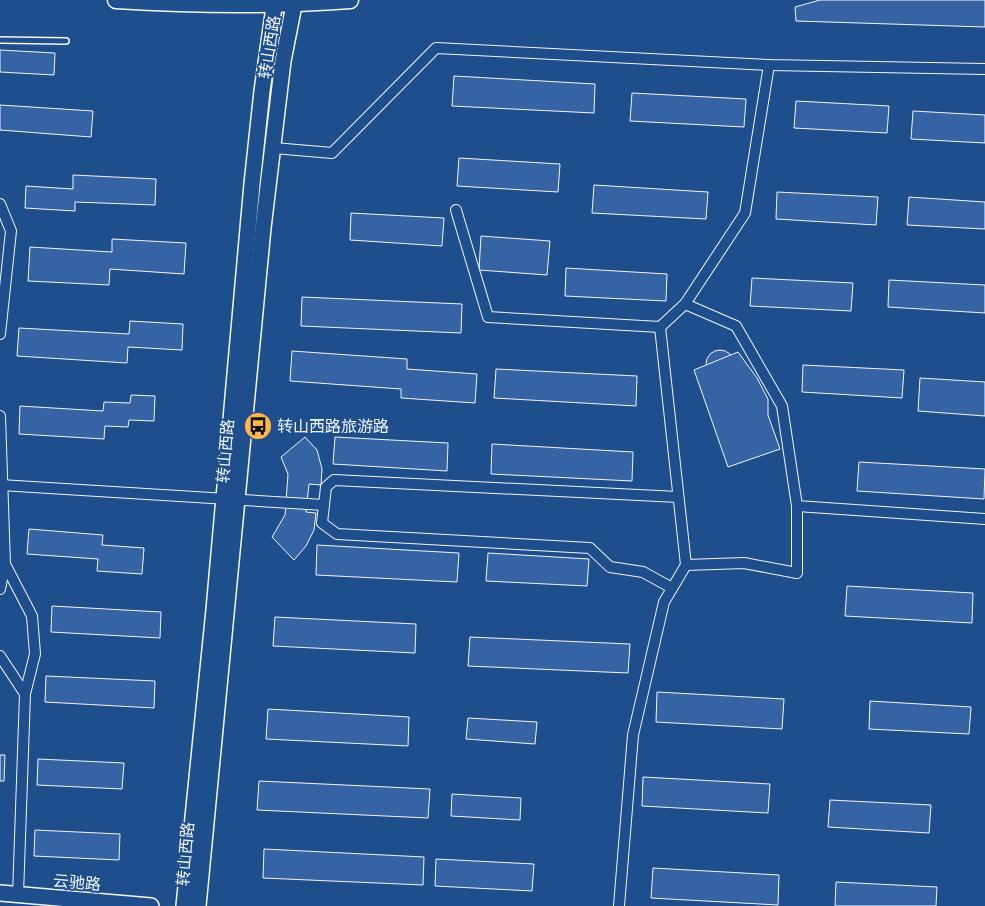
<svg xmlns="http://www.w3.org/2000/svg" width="985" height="906" font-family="'Noto Sans','Noto Sans SC',sans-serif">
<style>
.building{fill:#3563a3;stroke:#f2f6ff}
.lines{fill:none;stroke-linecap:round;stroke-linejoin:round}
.lane-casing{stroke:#f2f6ff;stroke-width:8}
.street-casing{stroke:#f2f6ff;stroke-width:12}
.secondary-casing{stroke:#f2f6ff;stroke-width:18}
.primary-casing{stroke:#f2f6ff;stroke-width:19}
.lane{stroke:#1f4e8c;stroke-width:5}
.street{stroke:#1f4e8c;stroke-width:10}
.secondary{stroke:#1f4e8c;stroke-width:15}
.primary{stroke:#1f4e8c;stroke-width:16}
.labels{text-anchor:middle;stroke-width:4;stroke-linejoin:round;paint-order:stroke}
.street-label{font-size:16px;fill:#f2f6ff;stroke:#1f4e8c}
.poi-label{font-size:16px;fill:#f2f6ff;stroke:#1f4e8c;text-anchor:start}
</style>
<rect width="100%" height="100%" fill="#1f4e8c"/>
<g class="building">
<path d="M 820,0 L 985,0 L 985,27 L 796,21 L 795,7 Z"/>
<path d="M 0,50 L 55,53 L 54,75 L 0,72 Z"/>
<path d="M 454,76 L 595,84 L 594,113 L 452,106 Z"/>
<path d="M 632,93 L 746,99 L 744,127 L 630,121 Z"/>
<path d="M 796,101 L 889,106 L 887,133 L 794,128 Z"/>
<path d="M 0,105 L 93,111 L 91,137 L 0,130 Z"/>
<path d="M 913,111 L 985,115 L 985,143 L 911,139 Z"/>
<path d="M 459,158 L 560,164 L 558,192 L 457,186 Z"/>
<path d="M 73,175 L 156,179 L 155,205 L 75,202 L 75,211 L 25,208 L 26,186 L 73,189 Z"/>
<path d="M 594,185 L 708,192 L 706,219 L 592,213 Z"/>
<path d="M 777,192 L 878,197 L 876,225 L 776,219 Z"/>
<path d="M 909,197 L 985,202 L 985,229 L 907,225 Z"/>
<path d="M 351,213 L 444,218 L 442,246 L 350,240 Z"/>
<path d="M 481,236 L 550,241 L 547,275 L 479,270 Z"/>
<path d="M 112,239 L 186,243 L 184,274 L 110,269 L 109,285 L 28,281 L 30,247 L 112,252 Z"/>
<path d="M 566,268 L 667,274 L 666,301 L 565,296 Z"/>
<path d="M 752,278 L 853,283 L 851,311 L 750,306 Z"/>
<path d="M 889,280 L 985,285 L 985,313 L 888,307 Z"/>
<path d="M 302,297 L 462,304 L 461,333 L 301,326 Z"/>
<path d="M 130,321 L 183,324 L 182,350 L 128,347 L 127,363 L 17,356 L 19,328 L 129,334 Z"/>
<circle cx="720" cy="364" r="14"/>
<path d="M 292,351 L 407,359 L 407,369 L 477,374 L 475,403 L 401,398 L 401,389 L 290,381 Z"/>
<path d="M 738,352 L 757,378 L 768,399 L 768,415 L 780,449 L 728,467 L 694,370 Z"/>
<path d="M 803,365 L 904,370 L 902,398 L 802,392 Z"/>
<path d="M 496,369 L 637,376 L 636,406 L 494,398 Z"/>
<path d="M 920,378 L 985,382 L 985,416 L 918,411 Z"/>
<path d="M 131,395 L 155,396 L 154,421 L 129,420 L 128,427 L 105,426 L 104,439 L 19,434 L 20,406 L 103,411 L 104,402 L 130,403 Z"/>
<path d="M 305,437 L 317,450 L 322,469 L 321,485 L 309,484 L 306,512 L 316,513 L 314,530 L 306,546 L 294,560 L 272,537 L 285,515 L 288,474 L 281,457 Z"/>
<path d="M 335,437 L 448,443 L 447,471 L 333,464 Z"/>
<path d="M 492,444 L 633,452 L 632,481 L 491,474 Z"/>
<path d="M 859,462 L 985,469 L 984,499 L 857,491 Z"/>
<path d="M 29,529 L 103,535 L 102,545 L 144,548 L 142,574 L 97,571 L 98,559 L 27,554 Z"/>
<path d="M 317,545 L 459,553 L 457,582 L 316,575 Z"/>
<path d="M 488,553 L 589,559 L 587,586 L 486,581 Z"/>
<path d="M 847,586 L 973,593 L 972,623 L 845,616 Z"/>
<path d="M 52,606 L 161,612 L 160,638 L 51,632 Z"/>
<path d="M 275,617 L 416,624 L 415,653 L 273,646 Z"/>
<path d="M 470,637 L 630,644 L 628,673 L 468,666 Z"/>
<path d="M 46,676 L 155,681 L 154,708 L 45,702 Z"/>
<path d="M 657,692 L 784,699 L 782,729 L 656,722 Z"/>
<path d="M 870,701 L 971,707 L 969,734 L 869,729 Z"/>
<path d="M 268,709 L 409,717 L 408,746 L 266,739 Z"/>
<path d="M 468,718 L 537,722 L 535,744 L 466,739 Z"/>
<path d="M 0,755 L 5,755 L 4,781 L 0,781 Z"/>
<path d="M 38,759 L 124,763 L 122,789 L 37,785 Z"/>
<path d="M 643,777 L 770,784 L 768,813 L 642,806 Z"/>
<path d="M 259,781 L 430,789 L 428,818 L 257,810 Z"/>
<path d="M 452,794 L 521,798 L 520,820 L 451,816 Z"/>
<path d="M 830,800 L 931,805 L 929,833 L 828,827 Z"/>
<path d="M 35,830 L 120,834 L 119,860 L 34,856 Z"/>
<path d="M 264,849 L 424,857 L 423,885 L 263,878 Z"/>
<path d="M 436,859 L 534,864 L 532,891 L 435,886 Z"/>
<path d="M 653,868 L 779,875 L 778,905 L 651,898 Z"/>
<path d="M 836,882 L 937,887 L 936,906 L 835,906 Z"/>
</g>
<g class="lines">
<defs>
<path id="lane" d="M 0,40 L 66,41"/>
<g id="street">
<path d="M 769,65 L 745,213 L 685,304 L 736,326 L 782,406 L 797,506 L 985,519"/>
<path d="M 274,148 L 332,153 L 436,48 L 769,65 L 985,69"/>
<path d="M 0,204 L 11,231 L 0,334"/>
<path d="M 456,210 L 488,317 L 660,327 L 685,304"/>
<path d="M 660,327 L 686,565 L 744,563 L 797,573 L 797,506"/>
<path d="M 0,416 L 5,564 L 32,616 L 35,654 L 25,694 L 18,895"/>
<path d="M 0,485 L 324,505"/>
<path d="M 672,588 L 643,572 L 610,567 L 590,548 L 337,534 L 322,523 L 326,487 L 334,480 L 678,497"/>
<path d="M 0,589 L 5,564"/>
<path d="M 0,656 L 25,694"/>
<path d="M 619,906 L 633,735 L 664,602 L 686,565"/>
</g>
<g id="secondary">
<path d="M 0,893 L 151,906"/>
<path d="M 184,906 L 214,610 L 252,184 L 262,91 L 275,0"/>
<path d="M 198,906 L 263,228 L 283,61 L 295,0"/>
</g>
<path id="primary" d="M 116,0 C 194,5 273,6 350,0"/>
</defs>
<use href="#lane" class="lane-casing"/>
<use href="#street" class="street-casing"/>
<use href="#secondary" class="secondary-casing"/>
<use href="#primary" class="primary-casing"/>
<use href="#lane" class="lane"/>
<use href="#street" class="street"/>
<use href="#secondary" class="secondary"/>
<use href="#primary" class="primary"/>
</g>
<defs>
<symbol id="bus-disc" viewBox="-11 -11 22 22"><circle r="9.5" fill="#ffb74d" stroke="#1f4e8c"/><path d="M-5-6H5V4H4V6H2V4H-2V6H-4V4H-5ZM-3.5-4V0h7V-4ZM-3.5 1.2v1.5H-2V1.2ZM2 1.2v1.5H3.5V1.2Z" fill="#111"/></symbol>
</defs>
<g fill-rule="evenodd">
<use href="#bus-disc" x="242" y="410" width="32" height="32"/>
</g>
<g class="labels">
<g class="street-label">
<text transform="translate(269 47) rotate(-81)" y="6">转山西路</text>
<text transform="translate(225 451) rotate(-85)" y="6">转山西路</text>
<text transform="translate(185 854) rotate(-85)" y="6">转山西路</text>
<text transform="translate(77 882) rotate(5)" y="6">云驰路</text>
</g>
<g class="poi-label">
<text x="277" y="432">转山西路旅游路</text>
</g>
</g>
</svg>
